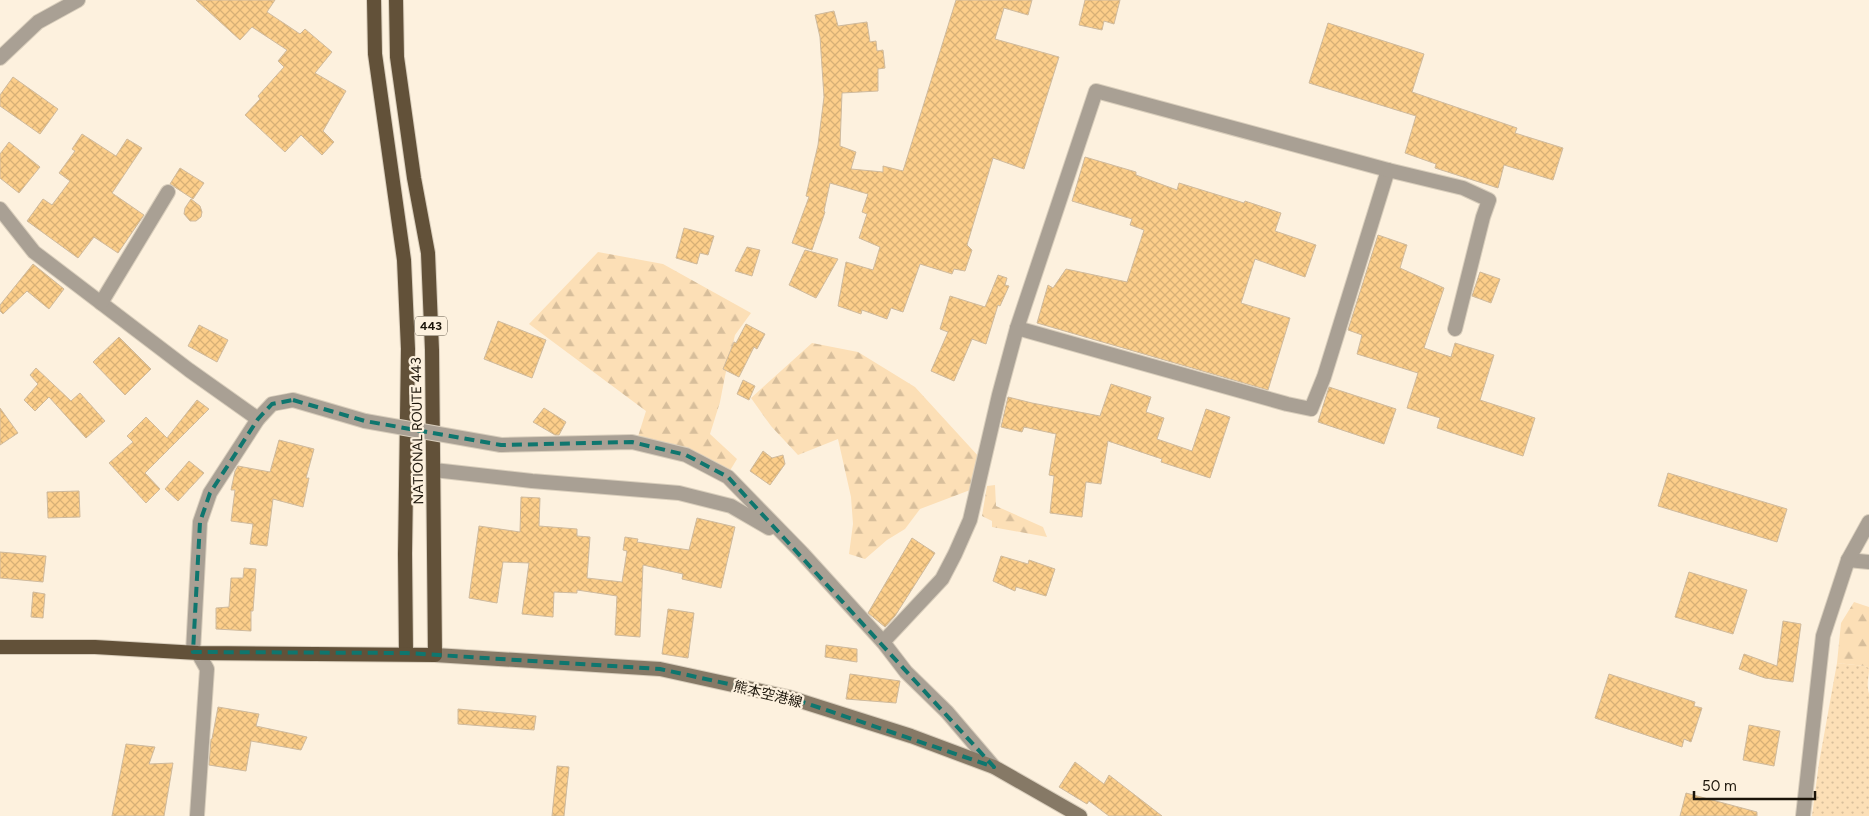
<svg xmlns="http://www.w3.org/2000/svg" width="1869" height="816" font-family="Figtree,'Noto Sans JP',sans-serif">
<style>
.grass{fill:url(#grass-dots)}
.forest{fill:url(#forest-firs)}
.building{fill:url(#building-cross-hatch);stroke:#cfba9d}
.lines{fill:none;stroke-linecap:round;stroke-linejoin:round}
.minor-casing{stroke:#d9cebc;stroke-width:16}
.tertiary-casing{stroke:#d9cebc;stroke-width:16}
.secondary-casing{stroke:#d9cebc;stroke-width:16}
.trunk-casing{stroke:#d9cebc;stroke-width:16}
.minor{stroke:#a9a094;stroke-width:14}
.tertiary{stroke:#a9a094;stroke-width:14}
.secondary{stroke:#867966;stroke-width:14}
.trunk{stroke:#625139;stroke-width:14}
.minor-bridge-casing{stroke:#d9cebc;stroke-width:16;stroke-linecap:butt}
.minor-bridge{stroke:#a9a094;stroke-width:14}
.marked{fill:none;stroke:#0f766e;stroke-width:4;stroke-dasharray:10 6;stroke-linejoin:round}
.labels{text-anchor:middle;stroke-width:4.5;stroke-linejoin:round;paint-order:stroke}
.shield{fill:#fdf1de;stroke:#5f5649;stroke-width:1}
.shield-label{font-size:12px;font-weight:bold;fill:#1b1409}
.street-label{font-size:14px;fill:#1b1409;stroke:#fdf1de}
</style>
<defs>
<pattern id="grass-dots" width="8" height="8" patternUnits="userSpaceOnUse" patternTransform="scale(1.25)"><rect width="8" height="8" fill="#fcdfb6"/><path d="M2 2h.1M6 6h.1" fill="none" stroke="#d7be9b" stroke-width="1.8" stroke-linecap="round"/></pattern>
<pattern id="forest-firs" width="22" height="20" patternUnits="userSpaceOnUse" patternTransform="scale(1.25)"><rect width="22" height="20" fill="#fcdfb6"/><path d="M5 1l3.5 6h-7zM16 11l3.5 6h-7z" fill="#d7be9b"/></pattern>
<pattern id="building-cross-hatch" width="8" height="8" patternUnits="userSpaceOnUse" patternTransform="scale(1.25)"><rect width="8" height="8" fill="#fcce8a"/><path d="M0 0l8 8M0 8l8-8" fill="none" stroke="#d7b076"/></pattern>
</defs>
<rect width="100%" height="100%" fill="#fdf1de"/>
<path class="grass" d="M 1837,663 L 1865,666 L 1869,668 C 1869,678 1866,683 1869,694 L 1869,816 L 1812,816 L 1819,763 Z"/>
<g class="forest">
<path d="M 598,252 L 663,264 L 751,313 L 735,335 L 725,376 L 720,402 L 710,434 L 737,459 L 729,472 L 636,443 L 646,411 L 529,324 Z"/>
<path d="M 812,343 L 858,352 L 915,387 L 980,458 L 978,487 L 920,509 L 905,529 L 887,540 L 865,559 L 849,554 L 853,524 L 851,497 L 838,439 L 798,455 L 771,426 L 751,398 Z"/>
<path d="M 995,485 L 996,506 L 1043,527 L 1047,537 L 992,527 L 992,521 L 982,516 L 987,486 Z"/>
<path d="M 1854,602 L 1869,607 L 1869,668 L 1865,666 L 1837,663 L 1841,623 Z"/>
</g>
<g class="building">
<path d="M 196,0 L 275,0 L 267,12 L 300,34 L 305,29 L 332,52 L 315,73 L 346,91 L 323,131 L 334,142 L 322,155 L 301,135 L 285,152 L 245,115 L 260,99 L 258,96 L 284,67 L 278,61 L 287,50 L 252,27 L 240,40 Z"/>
<path d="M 956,0 L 1032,0 L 1028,15 L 1004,8 L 995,39 L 1059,57 L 1024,169 L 993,158 L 967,245 L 972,250 L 965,271 L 954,269 L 952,274 L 920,264 L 903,312 L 891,308 L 887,319 L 862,310 L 861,314 L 838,306 L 846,262 L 873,270 L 880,247 L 859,238 L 867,214 L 862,212 L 868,194 L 830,183 L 824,211 L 825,212 L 812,250 L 792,243 L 809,197 L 806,196 L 818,145 L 824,97 L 820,37 L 815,15 L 834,11 L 838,26 L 867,22 L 870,42 L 876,41 L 877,51 L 883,50 L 885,68 L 878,69 L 878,91 L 842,93 L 840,146 L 856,152 L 851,169 L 883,172 L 883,166 L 903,171 Z"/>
<path d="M 1085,0 L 1120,0 L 1114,24 L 1104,21 L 1102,30 L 1079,25 Z"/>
<path d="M 1328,23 L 1424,54 L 1412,92 L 1517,128 L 1515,133 L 1563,148 L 1553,180 L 1504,165 L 1498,188 L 1435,168 L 1436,164 L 1405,153 L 1416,116 L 1309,83 Z"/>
<path d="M 13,77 L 58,109 L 40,134 L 0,106 L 0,95 Z"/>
<path d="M 82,134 L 116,156 L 127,139 L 142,148 L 112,193 L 144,215 L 118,253 L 94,237 L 78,258 L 27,221 L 43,199 L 52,205 L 70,181 L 59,173 L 75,151 L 72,149 Z"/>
<path d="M 9,142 L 40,167 L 19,193 L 0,178 L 0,154 Z"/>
<path d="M 1085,157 L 1136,172 L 1136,175 L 1177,190 L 1179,183 L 1244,203 L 1245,201 L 1281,213 L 1275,231 L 1316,245 L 1305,277 L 1255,259 L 1241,303 L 1290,318 L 1268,390 L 1037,323 L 1048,285 L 1053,288 L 1066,269 L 1127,282 L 1144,230 L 1130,225 L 1132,219 L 1072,201 Z"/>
<path d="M 180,168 L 204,183 L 193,199 L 170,184 Z"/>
<path d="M 191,199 L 200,206 L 202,212 L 201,217 L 196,221 L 190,221 L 184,214 L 185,208 Z"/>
<path d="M 684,228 L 714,236 L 708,255 L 700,253 L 697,264 L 676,258 Z"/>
<path d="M 1378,235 L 1407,245 L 1400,268 L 1444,288 L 1424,348 L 1451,357 L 1455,343 L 1494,355 L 1480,400 L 1535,418 L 1523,456 L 1437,428 L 1440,418 L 1407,408 L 1418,373 L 1357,354 L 1362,335 L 1348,330 Z"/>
<path d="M 747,247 L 760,250 L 752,276 L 735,271 Z"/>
<path d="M 805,250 L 838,259 L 816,298 L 789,285 Z"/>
<path d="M 33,264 L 64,289 L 49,309 L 27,291 L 3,314 L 0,311 L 0,305 Z"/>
<path d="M 1480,272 L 1500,279 L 1491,303 L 1472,296 Z"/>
<path d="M 998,275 L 1007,278 L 1005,285 L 1009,286 L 1000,306 L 998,305 L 986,344 L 972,339 L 954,381 L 931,371 L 948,332 L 940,329 L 950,296 L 985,307 Z"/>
<path d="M 498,321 L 546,340 L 532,378 L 484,359 Z"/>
<path d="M 746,324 L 765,334 L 757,349 L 754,347 L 739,377 L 723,369 L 734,342 L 736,343 Z"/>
<path d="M 199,325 L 228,340 L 217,362 L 188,346 Z"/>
<path d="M 119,337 L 151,369 L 125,395 L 93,362 Z"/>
<path d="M 36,368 L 71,401 L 80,393 L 105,421 L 86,438 L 49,397 L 35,411 L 24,400 L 38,384 L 30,375 Z"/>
<path d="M 743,380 L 755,386 L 749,400 L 737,394 Z"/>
<path d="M 1111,384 L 1151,397 L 1146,412 L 1164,418 L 1157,439 L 1192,451 L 1206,409 L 1230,417 L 1210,478 L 1161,462 L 1162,459 L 1108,441 L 1101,484 L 1086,482 L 1082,517 L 1050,513 L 1054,476 L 1049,475 L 1056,434 L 1024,427 L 1022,432 L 1001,427 L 1008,397 L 1032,403 L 1100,416 Z"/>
<path d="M 1329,387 L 1396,409 L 1384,444 L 1318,422 Z"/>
<path d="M 197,400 L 209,409 L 145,473 L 160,489 L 146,503 L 109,463 L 133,442 L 127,436 L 146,417 L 167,438 Z"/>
<path d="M 0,408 L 18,433 L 0,445 Z"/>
<path d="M 544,408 L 566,422 L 559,435 L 555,435 L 533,422 Z"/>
<path d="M 279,440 L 314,449 L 306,478 L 309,478 L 303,507 L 273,499 L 267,546 L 250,544 L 253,524 L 231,521 L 235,490 L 231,490 L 235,471 L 238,466 L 270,472 Z"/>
<path d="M 763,451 L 772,458 L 783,455 L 785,464 L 770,485 L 750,471 Z"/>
<path d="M 189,461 L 204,473 L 178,501 L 165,489 Z"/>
<path d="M 1668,473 L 1787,509 L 1777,542 L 1658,506 Z"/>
<path d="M 79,491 L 80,517 L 48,518 L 47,492 Z"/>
<path d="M 521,497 L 540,498 L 539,526 L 577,529 L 577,536 L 590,537 L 587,578 L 622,582 L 627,551 L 623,550 L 625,537 L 638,539 L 637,542 L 689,550 L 697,518 L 735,527 L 721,588 L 682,579 L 683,574 L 643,565 L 640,637 L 615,635 L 617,596 L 577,590 L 577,593 L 554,592 L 553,617 L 522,614 L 529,563 L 503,562 L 497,603 L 469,598 L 479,526 L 520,532 Z"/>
<path d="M 912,538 L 935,553 L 895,616 L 885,627 L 868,613 Z"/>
<path d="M 0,552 L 46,556 L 43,582 L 0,578 Z"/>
<path d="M 1001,556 L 1028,564 L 1029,560 L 1055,569 L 1046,596 L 1016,587 L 1015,591 L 993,581 Z"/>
<path d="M 244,568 L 256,569 L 253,611 L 251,611 L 251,631 L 216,629 L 216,608 L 229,607 L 231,578 L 243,578 Z"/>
<path d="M 1689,572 L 1747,590 L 1733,634 L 1675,617 Z"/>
<path d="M 33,592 L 45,594 L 43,618 L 31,617 Z"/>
<path d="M 668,609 L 694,613 L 688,658 L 662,654 Z"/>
<path d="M 1783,621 L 1801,624 L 1793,682 L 1765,678 L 1739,669 L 1744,654 L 1777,666 Z"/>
<path d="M 826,645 L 857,649 L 857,662 L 825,657 Z"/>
<path d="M 850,674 L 900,681 L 896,703 L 846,699 Z"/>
<path d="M 1609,674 L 1695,702 L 1694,706 L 1702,708 L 1691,742 L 1684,739 L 1682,747 L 1595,718 Z"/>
<path d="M 218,707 L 259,714 L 256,726 L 307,737 L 301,750 L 251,741 L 246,771 L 209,765 L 211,739 L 212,739 Z"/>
<path d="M 458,709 L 536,716 L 534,730 L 458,724 Z"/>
<path d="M 1749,725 L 1780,731 L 1774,766 L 1743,760 Z"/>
<path d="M 126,744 L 155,747 L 149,764 L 173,763 L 164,816 L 112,816 Z"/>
<path d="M 1075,762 L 1104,784 L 1109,775 L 1162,816 L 1109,816 L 1089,801 L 1087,804 L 1059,787 Z"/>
<path d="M 557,766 L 569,767 L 564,816 L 552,816 Z"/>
<path d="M 1686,793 L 1757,812 L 1757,816 L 1680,816 Z"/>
</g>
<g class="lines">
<defs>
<g id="minor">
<path d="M 0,58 L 38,22 L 78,0"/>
<path d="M 0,209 L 34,252 L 189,370 L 258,419"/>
<path d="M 101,303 L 168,192"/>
<path d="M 1017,328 L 1287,404 L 1311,409 L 1324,377 L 1388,170"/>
<path d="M 501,445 L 632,442 L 686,455 L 728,477 L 802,553 L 883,642 L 906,672 L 947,712 L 994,767"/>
<path d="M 434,470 L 532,481 L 679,493 L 731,506 L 769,528"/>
<path d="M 1848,560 L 1869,562"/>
<path d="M 883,642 L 942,579 L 955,554 L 970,520 L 999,395 L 1017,328 L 1096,91 L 1388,170 L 1463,188 L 1489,200 L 1483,217 L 1455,329"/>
<path d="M 193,652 L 200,522 L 210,493 L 258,419 L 272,404 L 293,400 L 365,421"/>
<path d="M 197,816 L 207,669 L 198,653"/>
</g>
<path id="tertiary" d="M 1803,816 L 1823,636 L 1848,560 L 1869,522"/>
<path id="secondary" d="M 435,655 L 660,669 L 788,697 L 911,736 L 994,767 L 1080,816"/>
<g id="trunk">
<path d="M 374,0 L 375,54 L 404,260 L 408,349 L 405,554 L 406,653"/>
<path d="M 0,647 L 95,647 L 198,653 L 435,655 L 432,350 L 428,253 L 414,178 L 397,57 L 396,0"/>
</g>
</defs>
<use href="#minor" class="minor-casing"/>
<use href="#tertiary" class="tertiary-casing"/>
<use href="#secondary" class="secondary-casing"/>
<use href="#trunk" class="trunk-casing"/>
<use href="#minor" class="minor"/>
<use href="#tertiary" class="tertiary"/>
<use href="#secondary" class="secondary"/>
<use href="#trunk" class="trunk"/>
<defs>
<path id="minor-bridge" d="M 365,421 L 501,445"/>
</defs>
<use href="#minor-bridge" class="minor-bridge-casing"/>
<use href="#minor-bridge" class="minor-bridge"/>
</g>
<path class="marked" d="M 293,400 L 365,421 L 501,445 L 632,442 L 686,455 L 728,477 L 994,767 L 788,697 L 660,669 L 406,653 L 193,652 L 200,522 L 210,493 L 258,419 L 272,404 Z"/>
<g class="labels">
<rect class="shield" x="415" y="316.5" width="32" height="19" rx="4"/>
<g class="shield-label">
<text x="431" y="330">443</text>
</g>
<g class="street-label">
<text transform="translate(417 431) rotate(-91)" y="5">NATIONAL ROUTE 443</text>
<text transform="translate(768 694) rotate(14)" y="5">熊本空港線</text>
</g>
</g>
<path d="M1694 791v8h121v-8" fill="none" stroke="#1b1409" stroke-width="2.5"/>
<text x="1702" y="791" font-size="15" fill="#1b1409" stroke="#fdf1de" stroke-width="4" paint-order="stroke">50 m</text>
</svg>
